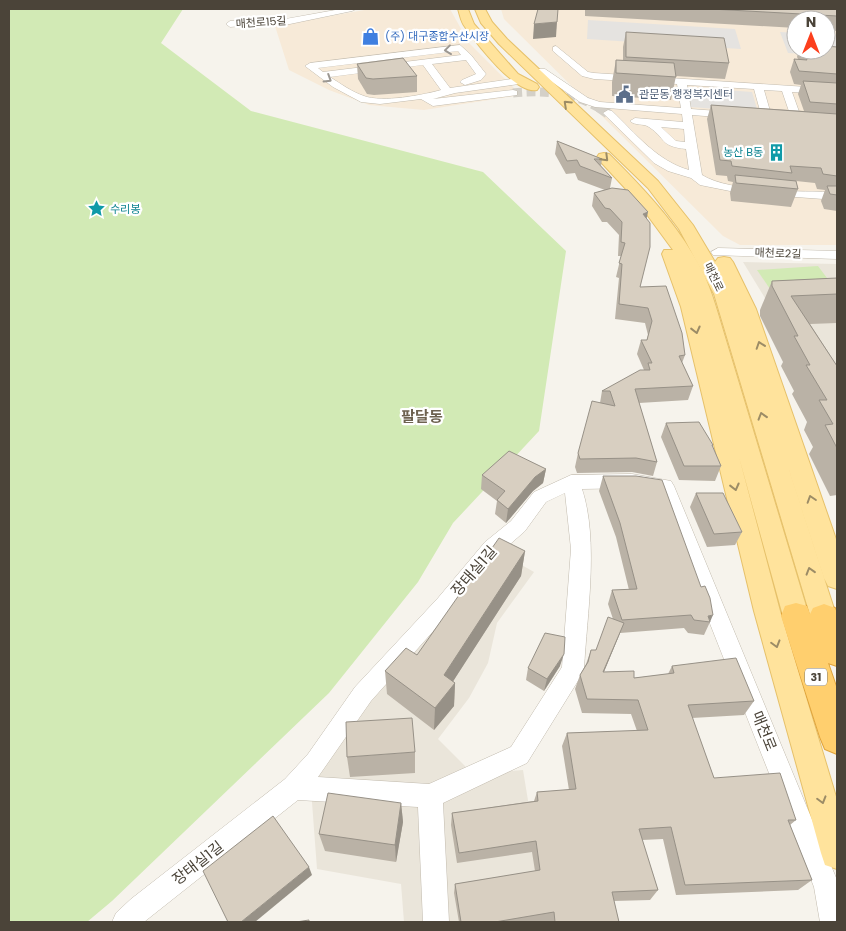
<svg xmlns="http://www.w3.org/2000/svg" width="846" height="931" font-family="Poppins,'Noto Sans KR',sans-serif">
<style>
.residential{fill:#eae5da}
.commercial{fill:#f7ead8;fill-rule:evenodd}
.green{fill:#d2eab5}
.parking{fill:#e5e3e0}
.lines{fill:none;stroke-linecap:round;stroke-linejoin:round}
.minor-tunnel-far1{stroke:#d4d0c8;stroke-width:9;stroke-dasharray:9 4.5;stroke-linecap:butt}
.minor-tunnel{stroke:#d4d0c8;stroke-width:11;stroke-dasharray:11 5.5;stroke-linecap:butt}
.minor-casing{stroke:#c2bbae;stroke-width:1}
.major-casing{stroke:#e6c16a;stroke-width:2}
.highway-casing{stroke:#e0a43c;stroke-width:2}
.minor{fill:#fff;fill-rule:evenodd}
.major{fill:#ffe39c;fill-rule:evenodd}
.highway{fill:#ffcf6e;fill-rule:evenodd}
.wall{fill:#bab2a6}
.shaded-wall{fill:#979187}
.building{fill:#d8cfc1;stroke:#979187}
.oneway{stroke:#9c9892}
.oneway2{stroke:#9c8c66}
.labels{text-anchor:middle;stroke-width:4.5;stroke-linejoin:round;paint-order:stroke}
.far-street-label{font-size:11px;fill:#4b4439;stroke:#fff}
.far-shop-label{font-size:11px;fill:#366cbe;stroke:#fff;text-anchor:start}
.far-service-label{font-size:11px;fill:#4e5e75;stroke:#fff;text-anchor:start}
.far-culture-label{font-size:11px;fill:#0d838f;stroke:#fff;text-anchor:end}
.shield{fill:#fff;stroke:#817c74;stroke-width:1}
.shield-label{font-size:11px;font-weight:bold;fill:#4b4439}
.quarter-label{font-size:15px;font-weight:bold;fill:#6e6250;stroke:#fff}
.near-street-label{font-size:15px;fill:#4b4439;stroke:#fff}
</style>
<rect width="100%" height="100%" fill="#f6f3ec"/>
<g class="residential">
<path d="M 743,262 L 837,264 L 837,415 L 768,303 Z"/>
<path d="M 499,552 L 534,572 L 497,623 L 488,663 L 469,698 L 438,739 L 473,774 L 523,770 L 548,922 L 404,922 L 401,884 L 317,869 L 311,789 L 319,768 L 374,692 Z"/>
</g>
<g class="commercial">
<path d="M 370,9 L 450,9 L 469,43 L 521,95 L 424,110 L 369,105 L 329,90 L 289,70 L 275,26 Z"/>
<path d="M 501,9 L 837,9 L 837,245 L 740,245 L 723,236 L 504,19 ZM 796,20 L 826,20 L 826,50 L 796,50 Z"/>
</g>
<g class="green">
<path d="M 9,9 L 183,9 L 161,43 L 251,111 L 483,172 L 566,251 L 539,431 L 453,523 L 418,582 L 329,693 L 112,901 L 87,922 L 9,922 Z"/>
<path d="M 818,266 L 833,286 L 770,289 L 757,270 Z"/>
</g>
<g class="parking">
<path d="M 588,20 L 735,29 L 741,49 L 587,39 Z"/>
<path d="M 780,32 L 796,33 L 796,50 L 826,50 L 826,34 L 837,35 L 837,56 L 788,53 Z"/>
<path d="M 687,87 L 752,92 L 758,112 L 690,107 Z"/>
</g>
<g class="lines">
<path class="minor-tunnel-far1" d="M 513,93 C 544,90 573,92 601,109"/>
<path class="minor-tunnel" d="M 599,107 L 608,113"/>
<defs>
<g id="minor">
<path d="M 341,9 L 356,9 L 352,11 L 285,25 L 278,23 L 230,27 L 226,24 L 230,21 L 279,17 L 285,19 Z"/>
<path d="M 460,45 L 471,55 L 486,74 L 481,80 L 465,85 L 460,82 L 462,80 L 476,74 L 466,60 L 432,64 L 450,88 L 519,78 L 524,81 L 519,84 L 455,93 L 433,99 L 513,90 L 517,91 L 517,95 L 433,106 L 421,99 L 380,104 L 361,102 L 333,87 L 305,66 L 310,63 ZM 458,51 L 461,55 L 323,72 L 318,68 ZM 423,65 L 441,90 C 423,95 382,103 364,96 C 352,92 341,84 330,77 Z"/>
<path d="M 556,46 L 588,72 L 594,73 L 837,89 L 837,95 L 792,92 L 802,120 L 797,123 L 792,120 L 782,91 L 764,90 L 772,118 L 767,121 L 762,118 L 754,89 L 687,85 L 691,109 L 731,112 L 736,115 L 731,118 L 692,115 L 702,175 C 731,193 802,191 837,192 L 837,200 L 740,193 L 700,185 L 691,178 L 668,171 L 654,163 L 603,113 L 608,110 L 612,111 C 635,133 657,161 689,170 L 686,149 C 659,146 667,139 649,127 C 643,123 635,126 630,121 L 635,118 L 683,122 L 682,114 L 595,107 L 580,102 L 537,71 L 539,69 L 545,69 L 588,98 L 600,102 L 681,108 L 677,84 L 594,79 L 582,76 L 553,51 L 553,47 ZM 661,127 L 684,129 L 685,142 L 676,141 Z"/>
<path d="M 718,248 L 837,251 L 837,259 L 713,255 L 711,252 Z"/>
<path d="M 632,474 L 671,481 L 674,486 L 837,880 L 837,922 L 820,922 L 814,887 L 658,492 L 632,488 L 582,489 C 599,540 587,615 584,669 L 581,676 L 527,763 L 443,803 L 449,922 L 423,922 L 418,807 L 298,800 L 144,922 L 112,922 L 116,913 L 131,899 L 285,779 L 308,754 L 355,687 L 438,598 L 485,542 L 511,521 L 534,492 L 571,475 ZM 565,493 L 571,549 L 562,667 L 511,747 L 429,784 L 318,777 L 371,701 L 452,610 L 499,554 L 525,531 L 546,502 Z"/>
</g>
<g id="major">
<path d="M 458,9 L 468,9 L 474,24 L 518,74 L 537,84 L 539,87 L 537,90 C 516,95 477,44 465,27 C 461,22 460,15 458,9 Z"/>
<path d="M 475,9 L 485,9 L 492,22 L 507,39 L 658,181 L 693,225 L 718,267 L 715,262 L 718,258 L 724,257 L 730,258 L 733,262 L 756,309 L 837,542 L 837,589 L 828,586 L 824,578 L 735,303 L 837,618 L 833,626 L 824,630 L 815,626 L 811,618 L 714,294 L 679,229 L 648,188 L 499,44 L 481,23 Z"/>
<path d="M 604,153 L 609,154 C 646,191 683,230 705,277 C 711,290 715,304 719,317 L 809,616 L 805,624 L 796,628 L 787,624 L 783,616 L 739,457 L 780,611 L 837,800 L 837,869 L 825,865 L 821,853 L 754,611 L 681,307 L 662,254 L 664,250 L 673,250 L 637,201 L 599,160 L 597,157 L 599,154 Z"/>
</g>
<path id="highway" d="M 796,603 L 807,606 L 810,614 L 813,608 L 824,604 L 835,608 L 837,613 L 837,666 L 828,663 L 837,689 L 837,754 L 825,749 L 820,737 L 781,616 L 785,606 Z"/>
</defs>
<use href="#minor" class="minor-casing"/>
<use href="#major" class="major-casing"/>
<use href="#highway" class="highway-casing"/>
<use href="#minor" class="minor"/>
<use href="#major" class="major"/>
<use href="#highway" class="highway"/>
</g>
<g class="wall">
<path d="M 585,9 L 837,9 L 837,31 L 826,30 L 826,20 L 796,20 L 796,28 L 585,16 Z"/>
<path d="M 626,32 L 729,63 L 725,79 L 676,76 L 671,100 L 612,96 L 612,82 L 616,60 L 623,60 L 623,47 Z"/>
<path d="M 837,47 L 837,211 L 824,209 L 821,201 L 825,190 L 817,189 L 815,183 L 796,181 L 798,189 L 791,207 L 731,201 L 730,193 L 733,182 L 728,181 L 727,176 L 716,175 L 707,119 L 711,105 L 804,111 L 798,94 L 801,85 L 794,84 L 790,72 L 794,59 L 798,59 L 797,57 L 799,50 L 826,50 Z"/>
<path d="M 357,64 L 417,76 L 417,92 L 374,95 L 367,94 L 358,79 Z"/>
<path d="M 557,141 L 602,159 L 601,166 L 612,178 L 610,188 L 647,219 L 640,287 L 685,355 L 682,363 L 693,386 L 688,400 L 639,403 L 657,462 L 653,476 L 632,472 L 577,473 L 575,467 L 578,453 L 600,403 L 602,391 L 644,370 L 637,354 L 641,340 L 647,340 L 648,335 L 645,323 L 615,319 L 619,278 L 616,277 L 621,256 L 618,256 L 619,235 L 607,222 L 602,222 L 592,206 L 594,193 L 605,190 L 578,180 L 575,173 L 566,174 L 555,154 Z"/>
<path d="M 837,278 L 837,323 L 810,324 L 837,366 L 837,495 L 830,496 L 809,454 L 813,447 L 804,430 L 807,422 L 792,394 L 794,391 L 781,366 L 783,362 L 760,316 L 760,310 L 772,281 Z"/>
<path d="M 666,423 L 713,445 L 712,447 L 721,466 L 715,481 L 679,480 L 661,437 Z"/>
<path d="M 546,469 L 543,483 L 533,491 L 506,523 L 495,514 L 497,501 L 481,489 L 482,475 Z"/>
<path d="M 603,476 L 710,622 L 704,635 L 688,633 L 684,628 L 620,633 L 604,672 L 634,678 L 668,674 L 672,666 L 754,701 L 744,715 L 692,718 L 714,778 L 796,820 L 790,825 L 812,880 L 798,890 L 676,895 L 663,839 L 642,840 L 658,890 L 650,900 L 614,901 L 619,922 L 549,922 L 549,921 L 543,922 L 459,922 L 454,893 L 455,884 L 535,871 L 532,852 L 457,863 L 451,825 L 452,813 L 534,801 L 537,792 L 569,790 L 562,746 L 567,733 L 637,731 L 631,714 L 582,713 L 575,689 L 580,675 L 586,664 L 591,650 L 596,650 L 613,619 L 608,604 L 612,590 L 629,590 L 616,537 L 599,491 Z"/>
<path d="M 696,493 L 742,532 L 735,545 L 707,547 L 690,507 Z"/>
<path d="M 525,551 L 521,576 L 453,681 L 455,683 L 454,706 L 434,730 L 387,694 L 385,671 L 417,655 Z"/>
<path d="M 560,666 L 544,691 L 526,680 L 528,668 Z"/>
<path d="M 415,752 L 415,773 L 350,777 L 347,757 Z"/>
<path d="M 401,803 L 403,822 L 396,862 L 325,851 L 319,834 Z"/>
</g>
<g class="shaded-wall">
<path d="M 557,22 L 556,37 L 533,39 L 534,24 Z"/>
<path d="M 648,212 L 645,226 L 643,214 Z"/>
<path d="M 546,469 L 543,483 L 533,491 L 506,523 L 508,509 L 535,477 Z"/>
<path d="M 525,551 L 521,576 L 443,697 L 444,675 Z"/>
<path d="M 713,615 L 710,622 L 708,616 Z"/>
<path d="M 624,623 L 618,638 L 598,686 L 603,672 Z"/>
<path d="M 564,654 L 560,666 L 544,691 L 547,679 Z"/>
<path d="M 455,683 L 454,706 L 434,730 L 435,708 Z"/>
<path d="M 401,803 L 403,822 L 396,862 L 395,845 Z"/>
<path d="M 309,867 L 312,875 L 255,922 L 241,922 Z"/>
</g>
<g class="building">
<path d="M 538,9 L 558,9 L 557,22 L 534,24 Z"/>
<path d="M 711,9 L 837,9 L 837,16 Z"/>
<path d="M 626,32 L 724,38 L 729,63 L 626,57 Z"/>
<path d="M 826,46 L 837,47 L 837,74 L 799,71 L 794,59 L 807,60 L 803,50 L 826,50 Z"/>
<path d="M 403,58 L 417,76 L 373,79 L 366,78 L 357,64 Z"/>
<path d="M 616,60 L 674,63 L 676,77 L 616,73 Z"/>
<path d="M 803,81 L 837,83 L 837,104 L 810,102 Z"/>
<path d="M 711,105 L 837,114 L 837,176 L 823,174 L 821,168 L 790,166 L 792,173 L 732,166 L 731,161 L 720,160 Z"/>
<path d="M 557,141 L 602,159 L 594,159 L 612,178 L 580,166 L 577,160 L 567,161 Z"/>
<path d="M 735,175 L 796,181 L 798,189 L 736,183 Z"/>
<path d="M 827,186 L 837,186 L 837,195 L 830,194 Z"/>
<path d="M 612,188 L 628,190 L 648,212 L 643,214 L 650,223 L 650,247 L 640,287 L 666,286 L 682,333 L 685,355 L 679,356 L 693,386 L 635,389 L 657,462 L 636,458 L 580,459 L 578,453 L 592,401 L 615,406 L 610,391 L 602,391 L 640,370 L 650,370 L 648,363 L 652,363 L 641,340 L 647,340 L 652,321 L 648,308 L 619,304 L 622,264 L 619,263 L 625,243 L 621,242 L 622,222 L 610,209 L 605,208 L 594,193 Z"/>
<path d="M 837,278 L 837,294 L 791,296 L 837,366 L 837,448 L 825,425 L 833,424 L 819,400 L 827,400 L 806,365 L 810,365 L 794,336 L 798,336 L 772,286 L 772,281 Z"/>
<path d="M 699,422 L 713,445 L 712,445 L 721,466 L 684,466 L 666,423 Z"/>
<path d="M 509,451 L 546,469 L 535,477 L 508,509 L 497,500 L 505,491 L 482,475 Z"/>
<path d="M 603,476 L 636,476 L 662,480 L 701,587 L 705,586 L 710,598 L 713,615 L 708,616 L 710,622 L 694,620 L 691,615 L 622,620 L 612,590 L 637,589 L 620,523 Z"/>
<path d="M 696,493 L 723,493 L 742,532 L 714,534 Z"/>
<path d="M 499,538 L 525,551 L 444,675 L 455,683 L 435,708 L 385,671 L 406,648 L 417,655 Z"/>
<path d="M 608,617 L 624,623 L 603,672 L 634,671 L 634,678 L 674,673 L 672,666 L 736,658 L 754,701 L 688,705 L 714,778 L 780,773 L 796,820 L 788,820 L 812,880 L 685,885 L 671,827 L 639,829 L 658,890 L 612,892 L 619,922 L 555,922 L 554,912 L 495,922 L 461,922 L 455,884 L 540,870 L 536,841 L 459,853 L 452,813 L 538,801 L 537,792 L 576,789 L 567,733 L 648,730 L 638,700 L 587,699 L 580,675 L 588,662 L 591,650 L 596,650 Z"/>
<path d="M 545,633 L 565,637 L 564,654 L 547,679 L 528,668 Z"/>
<path d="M 412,718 L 415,752 L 347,757 L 346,722 Z"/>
<path d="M 328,793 L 401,803 L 395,845 L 319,834 Z"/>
<path d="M 273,816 L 309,867 L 241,922 L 228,922 L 203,871 Z"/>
<path d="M 309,920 L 309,922 L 296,922 Z"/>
</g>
<defs><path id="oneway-chevron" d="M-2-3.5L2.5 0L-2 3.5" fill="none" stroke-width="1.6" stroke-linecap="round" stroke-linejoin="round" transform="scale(1.25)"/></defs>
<g class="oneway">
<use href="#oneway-chevron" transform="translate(448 50) rotate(173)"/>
<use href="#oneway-chevron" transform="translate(328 79) rotate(32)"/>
</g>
<g class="oneway2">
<use href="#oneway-chevron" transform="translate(567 104) rotate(-137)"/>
<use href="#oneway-chevron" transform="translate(605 158) rotate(45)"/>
<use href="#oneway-chevron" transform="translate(696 330) rotate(76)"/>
<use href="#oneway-chevron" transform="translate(760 345) rotate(-109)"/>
<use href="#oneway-chevron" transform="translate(762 416) rotate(-107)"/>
<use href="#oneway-chevron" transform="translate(735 487) rotate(76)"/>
<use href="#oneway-chevron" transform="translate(811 499) rotate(-108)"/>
<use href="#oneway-chevron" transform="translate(810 571) rotate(-107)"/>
<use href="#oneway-chevron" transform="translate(776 644) rotate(74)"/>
<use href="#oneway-chevron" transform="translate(822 800) rotate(74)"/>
</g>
<defs>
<symbol id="shop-bare" viewBox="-9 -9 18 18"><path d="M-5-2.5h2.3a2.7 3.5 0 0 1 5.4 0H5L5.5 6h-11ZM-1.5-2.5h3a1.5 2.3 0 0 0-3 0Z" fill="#3f7fe0" stroke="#fff" stroke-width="2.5" paint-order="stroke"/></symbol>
<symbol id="civic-bare" viewBox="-9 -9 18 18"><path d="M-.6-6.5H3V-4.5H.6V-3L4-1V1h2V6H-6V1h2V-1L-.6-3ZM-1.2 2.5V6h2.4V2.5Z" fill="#5c6f8a" stroke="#fff" stroke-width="2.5" paint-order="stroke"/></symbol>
<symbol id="building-bare" viewBox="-9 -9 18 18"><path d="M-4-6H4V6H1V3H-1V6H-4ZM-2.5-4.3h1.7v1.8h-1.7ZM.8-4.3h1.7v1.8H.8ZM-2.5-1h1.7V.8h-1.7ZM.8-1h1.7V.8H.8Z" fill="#0f9aa8" stroke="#fff" stroke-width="2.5" paint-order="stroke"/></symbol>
<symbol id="sight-bare" viewBox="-9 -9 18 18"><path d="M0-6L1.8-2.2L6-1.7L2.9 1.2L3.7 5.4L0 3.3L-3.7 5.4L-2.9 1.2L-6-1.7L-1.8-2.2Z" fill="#0f9aa8" stroke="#fff" stroke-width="2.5" paint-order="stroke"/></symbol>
</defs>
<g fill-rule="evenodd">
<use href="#shop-bare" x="358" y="24" width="25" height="25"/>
<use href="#civic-bare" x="612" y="82" width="25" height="25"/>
<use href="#building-bare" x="764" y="140" width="25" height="25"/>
<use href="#sight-bare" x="84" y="196" width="25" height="25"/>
</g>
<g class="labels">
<g class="far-street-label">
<text transform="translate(261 22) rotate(-4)" y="4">매천로15길</text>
<text transform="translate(778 253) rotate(2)" y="4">매천로2길</text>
<text transform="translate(714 277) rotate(64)" y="4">매천로</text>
</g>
<g class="far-shop-label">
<text x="385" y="40">(주) 대구종합수산시장</text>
</g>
<g class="far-service-label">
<text x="639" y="98">관문동 행정복지센터</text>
</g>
<g class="far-culture-label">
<text x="763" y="156">농산 B동</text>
<text x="110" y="213" text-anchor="start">수리봉</text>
</g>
<rect class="shield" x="805" y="668.5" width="22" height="17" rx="4"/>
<g class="shield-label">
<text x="816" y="681">31</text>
</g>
<g class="quarter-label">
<text x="422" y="422">팔달동</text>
</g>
<g class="near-street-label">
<text transform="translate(474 571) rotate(-49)" y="5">장태실1길</text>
<text transform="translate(764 731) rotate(68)" y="5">매천로</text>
<text transform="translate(198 863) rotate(-38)" y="5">장태실1길</text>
</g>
</g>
<rect width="846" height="931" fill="none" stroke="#4b4439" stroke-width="20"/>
<g transform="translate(811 35)"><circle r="24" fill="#ffffff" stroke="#b7b4b0"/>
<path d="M0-4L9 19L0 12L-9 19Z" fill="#fc3f1d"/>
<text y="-8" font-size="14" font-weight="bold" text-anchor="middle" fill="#4b4439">N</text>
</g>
</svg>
